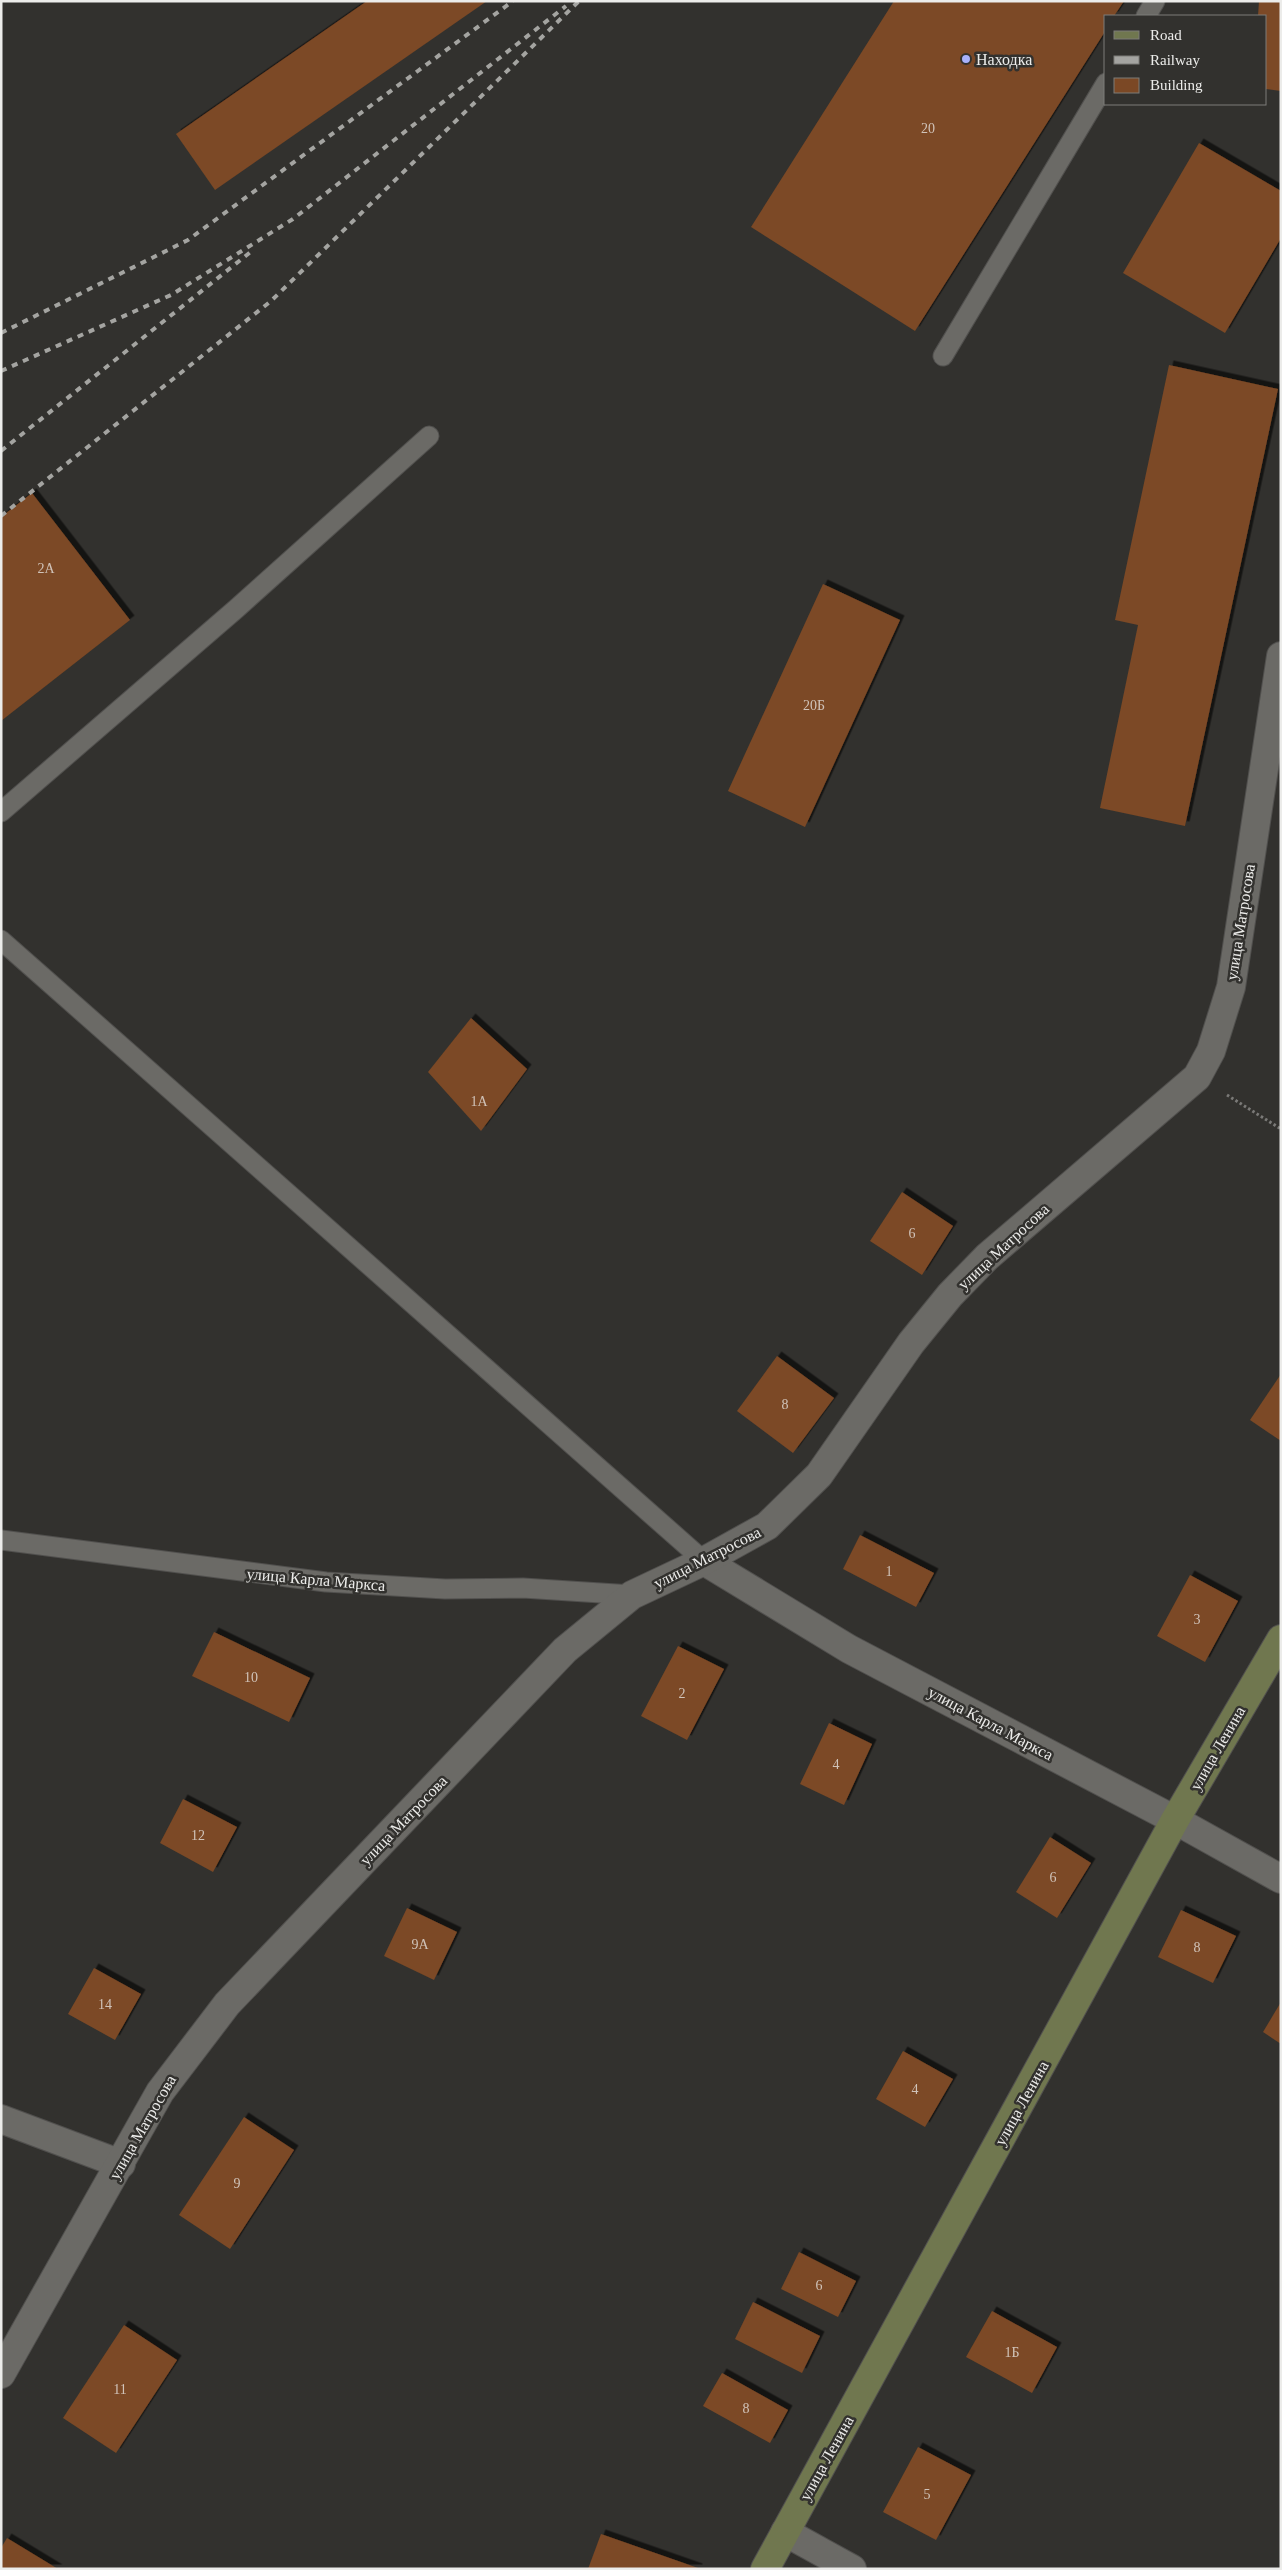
<svg xmlns="http://www.w3.org/2000/svg" width="1282" height="2570" font-family="Georgia,serif">
<style>
.building{fill:#7b4825;filter:url(#shadow)}
.lines{fill:none;stroke-linecap:round;stroke-linejoin:round}
.lane-casing{stroke:#51504e;stroke-width:21}
.street-casing{stroke:#51504e;stroke-width:30}
.secondary-casing{stroke:#51504e;stroke-width:30}
.path{stroke:#7a7977;stroke-width:3;stroke-dasharray:2.5 2.5;stroke-linecap:butt}
.lane{stroke:#6b6a66;stroke-width:19}
.street{stroke:#6b6a66;stroke-width:28}
.secondary{stroke:#70774f;stroke-width:28}
.rail{stroke:#a4a4a1;stroke-width:4;stroke-dasharray:6 6;stroke-linecap:butt}
.poi-dot{fill:#a7b1fc;stroke:#32312e;stroke-width:2}
.labels{text-anchor:middle;stroke-width:5;stroke-linejoin:round;paint-order:stroke}
.number-label{font-size:14px;fill:#d0c3b9}
.poi-label{font-size:16px;fill:#ececea;stroke:#32312e;text-anchor:start}
.street-label{font-size:16px;fill:#ececea;stroke:#32312e}
</style>
<defs>
<filter id="shadow"><feDropShadow dx="4.5" dy="-4.5" stdDeviation="0" flood-color="#0009"/></filter>
</defs>
<rect width="100%" height="100%" fill="#32312e"/>
<g class="building">
<path d="M 367,1 L 487,1 L 215,190 L 176,134 Z"/>
<path d="M 894,1 L 1124,1 L 1114,16 L 1106,16 L 1106,30 L 915,331 L 751,227 Z"/>
<path d="M 1259,1 L 1281,1 L 1281,91 L 1266,89 L 1266,16 L 1258,16 Z"/>
<path d="M 1199,143 L 1281,191 L 1281,238 L 1225,333 L 1123,273 Z"/>
<path d="M 1169,365 L 1278,389 L 1185,826 L 1100,808 L 1138,625 L 1115,620 Z"/>
<path d="M 32,493 L 130,620 L 1,721 L 1,517 Z"/>
<path d="M 823,584 L 900,620 L 805,827 L 728,791 Z"/>
<path d="M 471,1018 L 527,1069 L 481,1131 L 428,1072 Z"/>
<path d="M 902,1192 L 953,1226 L 922,1275 L 870,1241 Z"/>
<path d="M 777,1356 L 834,1398 L 793,1453 L 737,1411 Z"/>
<path d="M 1281,1374 L 1281,1441 L 1250,1420 Z"/>
<path d="M 860,1535 L 934,1573 L 916,1607 L 843,1569 Z"/>
<path d="M 1190,1575 L 1238,1601 L 1205,1662 L 1157,1636 Z"/>
<path d="M 214,1632 L 310,1678 L 289,1722 L 192,1676 Z"/>
<path d="M 678,1646 L 724,1669 L 687,1740 L 641,1716 Z"/>
<path d="M 829,1723 L 872,1744 L 844,1805 L 800,1784 Z"/>
<path d="M 183,1799 L 237,1827 L 213,1872 L 160,1843 Z"/>
<path d="M 1050,1837 L 1091,1863 L 1057,1918 L 1016,1892 Z"/>
<path d="M 407,1908 L 457,1932 L 434,1980 L 384,1956 Z"/>
<path d="M 1181,1910 L 1236,1936 L 1213,1983 L 1158,1957 Z"/>
<path d="M 94,1968 L 141,1994 L 115,2040 L 68,2014 Z"/>
<path d="M 1281,2002 L 1281,2044 L 1263,2032 Z"/>
<path d="M 903,2051 L 953,2079 L 925,2127 L 876,2099 Z"/>
<path d="M 244,2117 L 294,2150 L 230,2249 L 179,2215 Z"/>
<path d="M 799,2252 L 856,2281 L 838,2317 L 781,2289 Z"/>
<path d="M 753,2302 L 820,2336 L 802,2373 L 735,2339 Z"/>
<path d="M 992,2311 L 1057,2347 L 1032,2393 L 966,2357 Z"/>
<path d="M 124,2325 L 177,2360 L 116,2453 L 63,2418 Z"/>
<path d="M 722,2373 L 788,2410 L 770,2443 L 703,2406 Z"/>
<path d="M 918,2447 L 971,2475 L 936,2540 L 883,2512 Z"/>
<path d="M 601,2534 L 698,2568 L 698,2569 L 588,2569 Z"/>
<path d="M 7,2538 L 58,2569 L 1,2569 L 1,2548 Z"/>
</g>
<g class="lines">
<defs>
<g id="lane">
<path d="M 1146,16 L 1155,1"/>
<path d="M 943,356 L 1106,83"/>
<path d="M 1,812 L 236,609 L 429,436"/>
<path d="M 1,940 L 704,1561"/>
<path d="M 1,1540 L 326,1582 L 445,1589 L 523,1588 L 632,1595"/>
</g>
<g id="street">
<path d="M 704,1561 L 849,1649 L 1175,1820 L 1281,1879"/>
<path d="M 1,2119 L 121,2164"/>
<path d="M 1,2374 L 160,2092 L 227,2004 L 565,1650 L 632,1595 L 704,1561 L 767,1526 L 819,1475 L 911,1343 L 950,1295 L 987,1257 L 1197,1077 L 1211,1051 L 1231,987 L 1281,656"/>
<path d="M 785,2532 L 852,2569"/>
</g>
<path id="secondary" d="M 765,2569 L 1175,1820 L 1281,1639"/>
</defs>
<use href="#lane" class="lane-casing"/>
<use href="#street" class="street-casing"/>
<use href="#secondary" class="secondary-casing"/>
<path class="path" d="M 1227,1095 L 1281,1129"/>
<use href="#lane" class="lane"/>
<use href="#street" class="street"/>
<use href="#secondary" class="secondary"/>
<g class="rail">
<path d="M 1,333 L 188,240 L 513,1"/>
<path d="M 1,371 L 171,295 L 293,219 L 566,6"/>
<path d="M 1,451 L 253,250"/>
<path d="M 1,516 L 271,301 L 579,1"/>
</g>
</g>
<circle class="poi-dot" cx="966" cy="59" r="5"/>
<g class="labels">
<g class="number-label">
<text x="928" y="133">20</text>
<text x="46" y="573">2А</text>
<text x="814" y="710">20Б</text>
<text x="479" y="1106">1А</text>
<text x="912" y="1238">6</text>
<text x="785" y="1409">8</text>
<text x="889" y="1576">1</text>
<text x="1197" y="1624">3</text>
<text x="251" y="1682">10</text>
<text x="682" y="1698">2</text>
<text x="836" y="1769">4</text>
<text x="198" y="1840">12</text>
<text x="1053" y="1882">6</text>
<text x="420" y="1949">9А</text>
<text x="1197" y="1952">8</text>
<text x="105" y="2009">14</text>
<text x="915" y="2094">4</text>
<text x="237" y="2188">9</text>
<text x="819" y="2290">6</text>
<text x="1012" y="2357">1Б</text>
<text x="120" y="2394">11</text>
<text x="746" y="2413">8</text>
<text x="927" y="2499">5</text>
</g>
<g class="poi-label">
<text x="976" y="65">Находка</text>
</g>
<g class="street-label">
<text transform="translate(1240 922) rotate(-81)" y="6">улица Матросова</text>
<text transform="translate(1003 1246) rotate(-43)" y="6">улица Матросова</text>
<text transform="translate(707 1557) rotate(-27)" y="6">улица Матросова</text>
<text transform="translate(316 1579) rotate(5)" y="6">улица Карла Маркса</text>
<text transform="translate(991 1723) rotate(28)" y="6">улица Карла Маркса</text>
<text transform="translate(1217 1748) rotate(-60)" y="6">улица Ленина</text>
<text transform="translate(403 1820) rotate(-46)" y="6">улица Матросова</text>
<text transform="translate(1021 2103) rotate(-61)" y="6">улица Ленина</text>
<text transform="translate(142 2127) rotate(-60)" y="6">улица Матросова</text>
<text transform="translate(826 2458) rotate(-61)" y="6">улица Ленина</text>
</g>
</g>
<rect width="1282" height="2570" fill="none" stroke="#ececea" stroke-width="5"/>
<rect x="1104" y="15" width="162" height="90" fill="#32312e" stroke="#7c7c79"/>
<rect x="1114" y="31" width="25" height="8" fill="#70774f" stroke="#7c7c79"/>
<text x="1150" y="40" font-size="15" fill="#ececea">Road</text>
<rect x="1114" y="56" width="25" height="8" fill="#a4a4a1" stroke="#7c7c79"/>
<text x="1150" y="65" font-size="15" fill="#ececea">Railway</text>
<rect x="1114" y="78" width="25" height="15" fill="#7b4825" stroke="#7c7c79"/>
<text x="1150" y="90" font-size="15" fill="#ececea">Building</text>
</svg>
